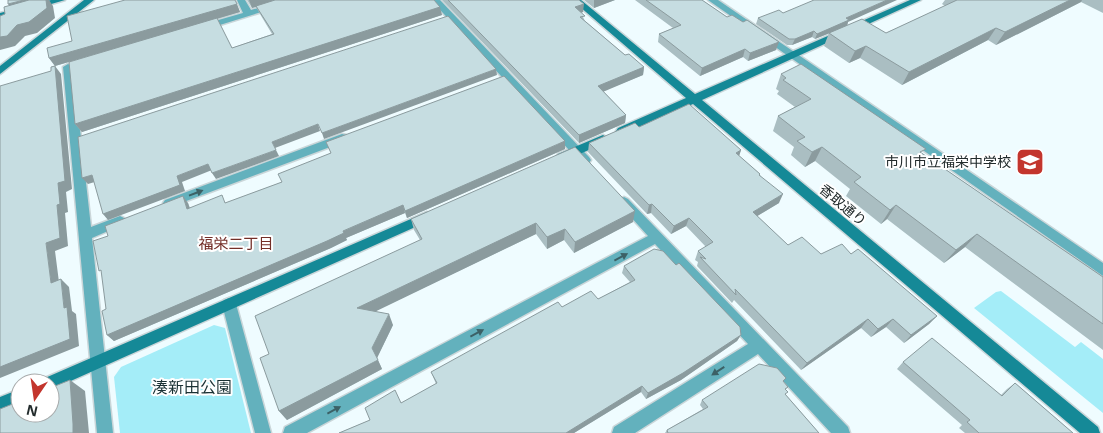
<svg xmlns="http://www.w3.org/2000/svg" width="1103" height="433" font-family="'Open Sans','Noto Sans JP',sans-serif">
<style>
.green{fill:#a4edf8}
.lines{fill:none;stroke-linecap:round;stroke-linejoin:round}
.street-casing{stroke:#cad6d9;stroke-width:3}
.secondary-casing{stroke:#cad6d9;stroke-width:3}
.street{fill:#63b1bd;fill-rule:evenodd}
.secondary{fill:#158997;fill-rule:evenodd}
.wall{fill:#aabec2}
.shaded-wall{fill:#8b9b9e}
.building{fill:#c6dde1;stroke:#8b9b9e}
.oneway{fill:#3c6166}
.labels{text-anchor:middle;stroke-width:4;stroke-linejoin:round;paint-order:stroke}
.poi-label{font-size:14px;fill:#222b2c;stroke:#fff;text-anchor:end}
.street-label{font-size:14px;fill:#222b2c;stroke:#fff}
.neighbourhood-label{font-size:15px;fill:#732e27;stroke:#fff}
.near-park-label{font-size:16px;fill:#1a3134;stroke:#fff}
</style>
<rect width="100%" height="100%" fill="#effcff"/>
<g class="green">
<path d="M 1001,291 L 1075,347 L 1081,342 L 1103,359 L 1103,413 L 974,308 L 996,292 Z"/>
<path d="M 214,325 L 225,328 L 251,433 L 120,433 L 114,377 L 121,367 Z"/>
</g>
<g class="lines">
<defs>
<g id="street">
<path d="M 237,0 L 245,0 L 251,10 L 286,0 L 300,0 L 207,29 L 201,29 L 201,25 L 243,13 Z"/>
<path d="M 431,0 L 440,0 L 589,157 L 591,160 L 589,163 L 581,163 Z"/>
<path d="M 708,0 L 718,0 L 1103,263 L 1103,276 Z"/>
<path d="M 68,64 L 73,67 L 91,227 L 120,216 L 124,218 L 126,221 L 124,224 L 92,238 L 113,433 L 97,433 L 63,67 Z"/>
<path d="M 342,134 L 346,135 L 348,138 L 346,141 L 173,206 L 165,206 L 163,203 L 165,200 Z"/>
<path d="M 624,197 L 628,199 L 848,427 L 850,433 L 831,433 L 758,354 L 635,433 L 612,433 L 614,427 L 748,344 L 655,244 L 307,433 L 283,433 L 285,427 L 648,236 L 620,205 L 618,202 L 620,199 Z"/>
<path d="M 229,298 L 234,300 L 236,304 L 271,433 L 255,433 L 222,304 L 224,300 Z"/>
</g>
<g id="secondary">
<path d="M 51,0 L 65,0 L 0,19 L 0,13 Z"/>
<path d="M 84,0 L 94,0 L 0,74 L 0,66 Z"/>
<path d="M 572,0 L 581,0 L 695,94 L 910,0 L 921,0 L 702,100 L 1098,427 L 1100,433 L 1080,433 L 693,104 L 626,134 L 618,134 L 616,131 L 618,128 L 686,98 Z"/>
<path d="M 603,135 L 609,139 L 607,142 L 566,160 L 558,160 L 556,157 L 558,154 Z"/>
<path d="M 427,212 L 431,214 L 433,217 L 431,220 L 55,388 L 50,390 L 50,383 L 42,383 L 45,378 Z"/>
<path d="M 20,389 L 20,404 L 0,413 L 0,397 Z"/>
</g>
</defs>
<use href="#street" class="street-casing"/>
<use href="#secondary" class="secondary-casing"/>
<use href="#street" class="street"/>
<use href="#secondary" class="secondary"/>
</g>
<g class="wall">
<path d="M 247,0 L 434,0 L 442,15 L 82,132 L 75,124 L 140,41 L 55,66 L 49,58 L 72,41 L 235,1 L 240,12 L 217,19 L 232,48 L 272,34 L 260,14 L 256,7 L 252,8 Z"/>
<path d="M 442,0 L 579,0 L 583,12 L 581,13 L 585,21 L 625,55 L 644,67 L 643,75 L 603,91 L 626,115 L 625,123 L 579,143 Z"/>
<path d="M 584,0 L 615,0 L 594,8 Z"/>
<path d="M 635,0 L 702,0 L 776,50 L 748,61 L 743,57 L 700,76 L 658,42 L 659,34 L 673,28 Z"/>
<path d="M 945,0 L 1103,0 L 1103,13 L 1081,2 L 996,45 L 988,40 L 902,85 L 860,58 L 849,63 L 824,46 L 829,33 L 840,29 L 815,39 L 812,37 L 792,45 L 787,45 L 756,24 L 758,18 L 783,13 L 848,22 L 847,26 L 886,33 L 945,6 L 942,4 Z"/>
<path d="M 781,74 L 923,154 L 1103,277 L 1103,350 L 965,247 L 944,263 L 887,219 L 881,224 L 846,196 L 850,189 L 815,161 L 805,167 L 791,155 L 794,147 L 773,131 L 778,116 L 795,107 L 777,94 L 779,91 L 776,89 Z"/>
<path d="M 639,127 L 741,150 L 739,156 L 760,174 L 760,175 L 779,203 L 757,216 L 788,245 L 821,254 L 851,254 L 937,316 L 929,324 L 904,343 L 886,327 L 871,337 L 861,328 L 801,370 L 734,300 L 732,303 L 697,266 L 698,262 L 695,260 L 698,251 L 706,247 L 686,226 L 671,234 L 651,213 L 647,214 L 588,152 L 589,143 Z"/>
<path d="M 326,142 L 565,149 L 407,218 L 405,213 L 346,238 L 347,240 L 331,248 L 114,341 L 107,335 L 106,309 L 188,203 L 190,208 L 227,203 L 282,182 L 331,153 Z"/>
<path d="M 411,219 L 633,222 L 574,253 L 564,240 L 547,249 L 536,234 L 375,311 L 393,325 L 377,358 L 382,369 L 287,420 L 279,411 L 269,354 L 420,240 L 414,230 Z"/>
<path d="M 624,266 L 741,335 L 737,341 L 681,380 L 646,399 L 641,392 L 574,433 L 339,433 L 370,420 L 436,384 L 431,372 L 562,307 L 598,299 L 630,282 L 622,273 Z"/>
<path d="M 903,362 L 1001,395 L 1007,389 L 1015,383 L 1073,433 L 965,433 L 959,428 L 962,425 L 897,369 Z"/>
<path d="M 784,382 L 788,387 L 785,390 L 786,395 L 819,433 L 665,433 L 667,430 L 703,409 L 700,405 L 702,400 Z"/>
</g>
<g class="shaded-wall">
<path d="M 24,0 L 44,0 L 11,8 L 8,4 Z"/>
<path d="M 46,0 L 49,0 L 53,6 L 55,18 L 37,33 L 25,36 L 15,46 L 0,50 L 0,37 L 17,25 Z"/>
<path d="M 249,0 L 279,0 L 252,8 Z"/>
<path d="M 594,0 L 615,0 L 594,8 Z"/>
<path d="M 887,0 L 897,0 L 848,22 L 847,26 L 815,39 L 817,34 L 846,18 Z"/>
<path d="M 1070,0 L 1082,0 L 1081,2 L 996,45 L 1005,32 Z"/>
<path d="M 237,4 L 240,12 L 55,66 L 49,58 Z"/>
<path d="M 584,4 L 583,12 L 575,15 L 575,7 Z"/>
<path d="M 440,7 L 442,15 L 82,132 L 75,124 Z"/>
<path d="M 996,28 L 988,40 L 902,85 L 909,72 Z"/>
<path d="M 814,31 L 812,37 L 792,45 L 795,39 Z"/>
<path d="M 779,42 L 776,50 L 748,61 L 750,53 Z"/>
<path d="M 866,46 L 860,58 L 849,63 L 855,51 Z"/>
<path d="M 745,49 L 743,57 L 700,76 L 702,68 Z"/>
<path d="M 55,66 L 61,74 L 72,189 L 66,192 L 68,212 L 65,213 L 68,246 L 55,251 L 60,290 L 51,283 L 46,243 L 57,205 L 58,183 Z"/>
<path d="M 644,67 L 643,75 L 598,94 L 598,86 Z"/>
<path d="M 496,69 L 497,75 L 324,139 L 322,133 Z"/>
<path d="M 626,115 L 625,123 L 579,143 L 579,135 Z"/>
<path d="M 318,124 L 320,131 L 275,148 L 272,142 Z"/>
<path d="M 565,141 L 565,149 L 407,218 L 405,211 Z"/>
<path d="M 822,147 L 815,161 L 805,167 L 812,152 Z"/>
<path d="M 276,150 L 279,156 L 216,179 L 212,173 Z"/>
<path d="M 741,150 L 738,159 L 736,153 Z"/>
<path d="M 208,164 L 212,170 L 182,182 L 185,191 L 108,220 L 103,214 L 177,176 Z"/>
<path d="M 92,175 L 98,181 L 88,184 L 82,178 Z"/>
<path d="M 783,194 L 779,203 L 749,221 L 753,212 Z"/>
<path d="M 183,196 L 188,203 L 192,216 L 187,209 Z"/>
<path d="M 652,204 L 651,213 L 647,214 L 649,205 Z"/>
<path d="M 403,205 L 405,213 L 346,238 L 347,240 L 331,248 L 114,341 L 107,335 Z"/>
<path d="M 896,205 L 887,219 L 881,224 L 890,210 Z"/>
<path d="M 635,211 L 633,222 L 574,253 L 575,242 Z"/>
<path d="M 689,218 L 686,226 L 671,234 L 674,226 Z"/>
<path d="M 536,223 L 536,234 L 362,318 L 357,308 Z"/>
<path d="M 565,229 L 564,240 L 547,249 L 547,237 Z"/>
<path d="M 977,234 L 965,247 L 944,263 L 956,250 Z"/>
<path d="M 61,279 L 69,287 L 72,311 L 76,314 L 79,346 L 0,378 L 0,367 L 64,308 Z"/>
<path d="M 389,314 L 393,325 L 377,358 L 372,348 Z"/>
<path d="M 937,316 L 929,324 L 904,343 L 911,335 Z"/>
<path d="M 868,319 L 861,328 L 801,370 L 807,363 Z"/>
<path d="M 893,319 L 886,327 L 871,337 L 878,329 Z"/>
<path d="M 741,335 L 737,341 L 681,380 L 646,399 L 648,393 Z"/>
<path d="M 378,360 L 382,369 L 287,420 L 279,411 Z"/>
<path d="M 70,380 L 85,391 L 89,433 L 73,433 Z"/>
<path d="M 642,386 L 641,392 L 574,433 L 566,433 Z"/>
</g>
<g class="building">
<path d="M 8,0 L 24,0 L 8,4 Z"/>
<path d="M 29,0 L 46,0 L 47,8 L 29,22 L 17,25 L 7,36 L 0,37 L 0,16 L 5,14 L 4,7 Z"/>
<path d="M 125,0 L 235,0 L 237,4 L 49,58 L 47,48 L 72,41 L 67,16 Z"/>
<path d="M 275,0 L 434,0 L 440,7 L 75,124 L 69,62 L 217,18 L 232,48 L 274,34 L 256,6 Z"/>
<path d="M 448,0 L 579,0 L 584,4 L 575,7 L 585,16 L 580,17 L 625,55 L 629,54 L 644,67 L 598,86 L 626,115 L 579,135 Z"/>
<path d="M 646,0 L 702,0 L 727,17 L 732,15 L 743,22 L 747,20 L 779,42 L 750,53 L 745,49 L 702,68 L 659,34 L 681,25 Z"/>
<path d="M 814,0 L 887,0 L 846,18 L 849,20 L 817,34 L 814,31 L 795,39 L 789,39 L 758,18 L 779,10 L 783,13 Z"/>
<path d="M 957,0 L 1070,0 L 1005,32 L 996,28 L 909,72 L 866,46 L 855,51 L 829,33 L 862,19 L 886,33 Z"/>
<path d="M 448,16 L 496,69 L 322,133 L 318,124 L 272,142 L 276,150 L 212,173 L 208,164 L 177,176 L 180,185 L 103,214 L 92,175 L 82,178 L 78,137 Z"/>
<path d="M 801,64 L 926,149 L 920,152 L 1103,277 L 1103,324 L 977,234 L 956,250 L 896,205 L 890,210 L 854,182 L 861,177 L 822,147 L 812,152 L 797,141 L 805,137 L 778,116 L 811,99 L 783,80 L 786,78 L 781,74 Z"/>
<path d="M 55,66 L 65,181 L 58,183 L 60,204 L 57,205 L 60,238 L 46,243 L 51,283 L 61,279 L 64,308 L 67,307 L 70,339 L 0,367 L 0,86 L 51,71 L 51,67 Z"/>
<path d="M 504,76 L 565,141 L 405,211 L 403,205 L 343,231 L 344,233 L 327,241 L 107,335 L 102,311 L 106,309 L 101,270 L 99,271 L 93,241 L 108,236 L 105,226 L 183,196 L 187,209 L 222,195 L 225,203 L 282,182 L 278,174 L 331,153 L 326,142 Z"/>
<path d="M 689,104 L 741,150 L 736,153 L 760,174 L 759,175 L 783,194 L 753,212 L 788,245 L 802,237 L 821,254 L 842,244 L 851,254 L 858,249 L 937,316 L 911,335 L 893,319 L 878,329 L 868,319 L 807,363 L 735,289 L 736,295 L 700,257 L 706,259 L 698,251 L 713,242 L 689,218 L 674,226 L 652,204 L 649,205 L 589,143 L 635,123 L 639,127 Z"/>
<path d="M 575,147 L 635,211 L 575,242 L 565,229 L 547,237 L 536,223 L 357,308 L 389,314 L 372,348 L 378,360 L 279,411 L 260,358 L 269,354 L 255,316 L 422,239 L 411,219 Z"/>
<path d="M 654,249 L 663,251 L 676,265 L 679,263 L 740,327 L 741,335 L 683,373 L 648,393 L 642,386 L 566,433 L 339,433 L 370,420 L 365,408 L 395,390 L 401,403 L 437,383 L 431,372 L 558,302 L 562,307 L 591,291 L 598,299 L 635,280 L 624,266 Z"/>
<path d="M 932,338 L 1002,396 L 1015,383 L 1073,433 L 979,433 L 967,422 L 970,420 L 903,362 Z"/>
<path d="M 759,364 L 777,368 L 786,378 L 783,381 L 788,387 L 785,389 L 788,392 L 785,394 L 819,433 L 668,433 L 667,430 L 708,407 L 702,400 Z"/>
<path d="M 70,380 L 73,424 L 73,433 L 0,433 L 0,409 L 20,401 L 20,413 L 50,413 L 50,388 Z"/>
</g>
<defs><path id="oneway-solid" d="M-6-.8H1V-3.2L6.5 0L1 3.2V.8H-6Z" transform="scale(1.25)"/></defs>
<g class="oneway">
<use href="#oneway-solid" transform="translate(196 193) rotate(-21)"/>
<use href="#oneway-solid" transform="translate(621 257) rotate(-28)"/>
<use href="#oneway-solid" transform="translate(477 333) rotate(-28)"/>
<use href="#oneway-solid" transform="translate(718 371) rotate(147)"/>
<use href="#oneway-solid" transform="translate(334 410) rotate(-28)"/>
</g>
<defs>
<symbol id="school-square" viewBox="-11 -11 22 22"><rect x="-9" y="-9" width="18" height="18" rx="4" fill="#c3352d" stroke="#fff"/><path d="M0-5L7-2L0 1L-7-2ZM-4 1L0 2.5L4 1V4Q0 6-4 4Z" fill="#fff"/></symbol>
</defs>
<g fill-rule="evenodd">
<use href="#school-square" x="1014" y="146" width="32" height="32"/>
</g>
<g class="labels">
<g class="poi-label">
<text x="1011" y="167">市川市立福栄中学校</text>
</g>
<g class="street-label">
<text transform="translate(843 205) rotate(40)" y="5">香取通り</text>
</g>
<g class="neighbourhood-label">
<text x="236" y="249">福栄二丁目</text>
</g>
<g class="near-park-label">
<text x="192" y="393">湊新田公園</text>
</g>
</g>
<g transform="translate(35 398) rotate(193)"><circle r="24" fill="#ffffff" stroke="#a7aaab"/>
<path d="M0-4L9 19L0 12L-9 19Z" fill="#c3352d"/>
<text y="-8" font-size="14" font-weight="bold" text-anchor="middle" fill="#222b2c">N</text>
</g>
</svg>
